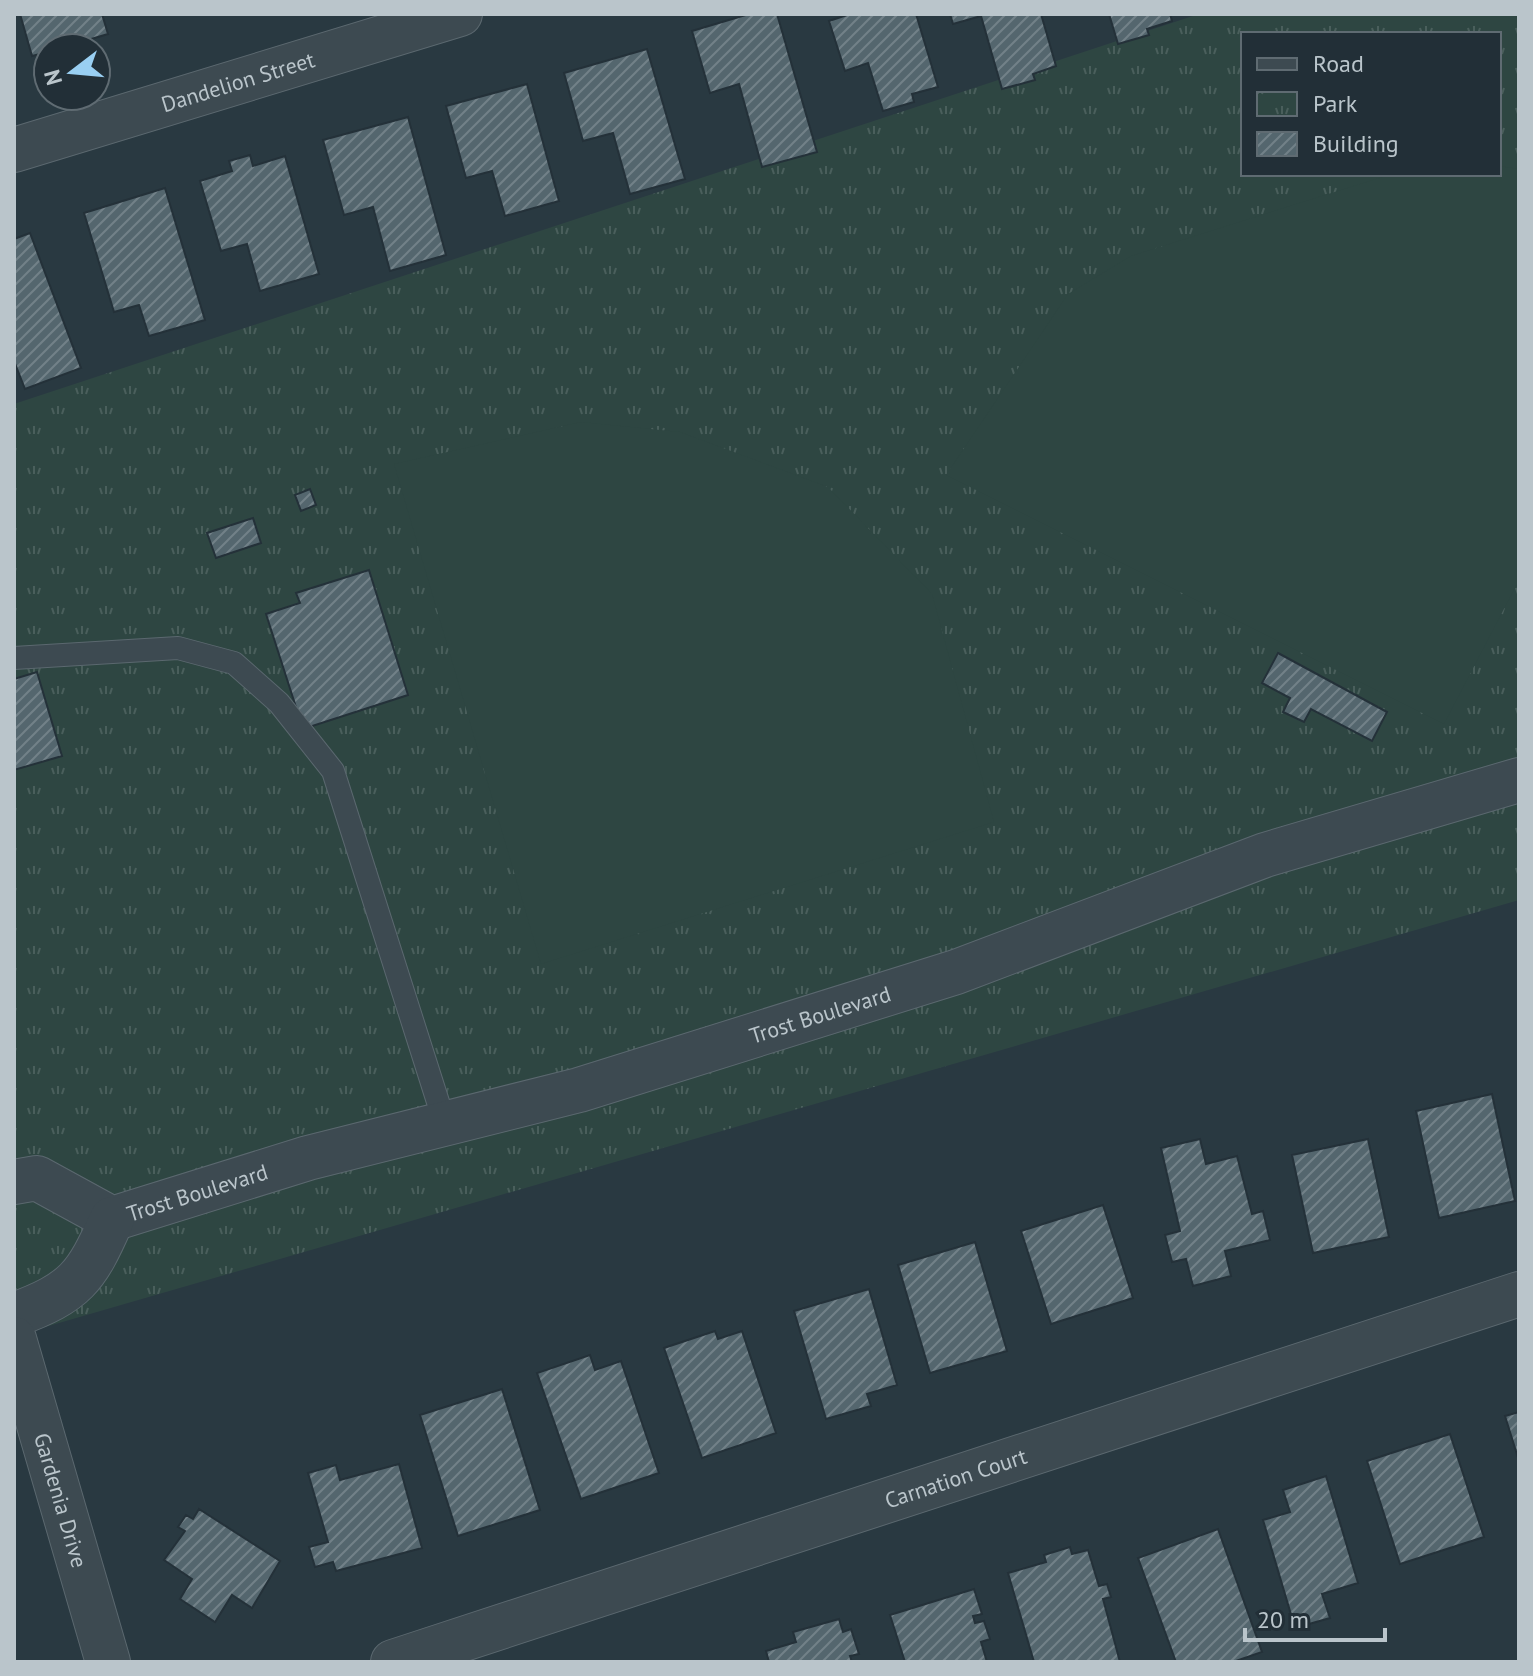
<svg xmlns="http://www.w3.org/2000/svg" width="1533" height="1676" font-family="'PT Sans',sans-serif">
<style>
.park{fill:url(#park-tufts);fill-rule:evenodd}
.garden{fill:#2e4642}
.building{fill:url(#building-hatch);stroke:#243139;stroke-width:2}
.lines{fill:none;stroke-linecap:round;stroke-linejoin:round}
.lane-casing{stroke:#5b686f;stroke-width:24}
.street-casing{stroke:#5b686f;stroke-width:46}
.lane{stroke:#3d4a51;stroke-width:22}
.street{stroke:#3d4a51;stroke-width:44}
.labels{text-anchor:middle;stroke-width:6;stroke-linejoin:round;paint-order:stroke}
.street-label{font-size:22px;fill:#bac5cb;stroke:#222f37}
</style>
<defs>
<pattern id="park-tufts" width="24" height="20" patternUnits="userSpaceOnUse" patternTransform="scale(2)"><rect width="24" height="20" fill="#2e4642"/><path d="M3 7l-1-3M5 7V3M7 7l1-3M15 17l-1-3M17 17v-4M19 17l1-3" fill="none" stroke="#4a5f5c"/></pattern>
<pattern id="building-hatch" width="6" height="6" patternUnits="userSpaceOnUse" patternTransform="scale(2)"><rect width="6" height="6" fill="#54666e"/><path d="M-1 1l2-2M0 6l6-6M5 7l2-2" fill="none" stroke="#728188"/></pattern>
</defs>
<rect width="100%" height="100%" fill="#293941"/>
<path class="park" d="M 1199,14 L 1519,14 L 1519,900 L 14,1336 L 14,404 ZM 1243,34 L 1499,34 L 1499,174 L 1243,174 Z"/>
<g class="garden">
<path d="M 1499,166 L 1519,169 L 1519,580 L 1444,724 L 946,475 L 1068,294 L 1131,256 L 1392,174 L 1499,174 Z"/>
<path d="M 581,422 L 680,432 L 828,487 L 932,594 L 994,822 L 541,964 L 394,464 Z"/>
</g>
<g class="building">
<path d="M 20,14 L 102,14 L 108,34 L 61,48 L 48,48 L 48,52 L 32,56 Z"/>
<path d="M 749,14 L 777,14 L 817,152 L 762,167 L 739,84 L 710,93 L 692,31 Z"/>
<path d="M 850,14 L 916,14 L 938,87 L 912,94 L 914,102 L 883,111 L 868,63 L 845,71 L 829,21 Z"/>
<path d="M 950,14 L 1041,14 L 1056,66 L 1033,74 L 1035,80 L 1002,89 L 981,16 L 953,24 Z"/>
<path d="M 1109,14 L 1170,14 L 1172,21 L 1147,29 L 1149,35 L 1118,44 Z"/>
<path d="M 647,49 L 685,179 L 630,194 L 613,133 L 583,141 L 564,73 Z"/>
<path d="M 527,84 L 559,201 L 505,216 L 492,171 L 466,178 L 446,106 Z"/>
<path d="M 408,117 L 446,255 L 390,271 L 373,207 L 344,215 L 323,140 Z"/>
<path d="M 250,155 L 253,166 L 285,156 L 319,274 L 260,291 L 247,244 L 221,251 L 200,181 L 232,171 L 229,161 Z"/>
<path d="M 165,188 L 205,320 L 149,336 L 139,305 L 114,312 L 84,213 Z"/>
<path d="M 30,233 L 81,368 L 25,389 L 14,361 L 14,239 Z"/>
<path d="M 310,489 L 316,505 L 301,511 L 295,495 Z"/>
<path d="M 253,518 L 261,543 L 216,558 L 207,533 Z"/>
<path d="M 369,570 L 408,695 L 303,729 L 266,614 L 300,603 L 296,593 Z"/>
<path d="M 1278,653 L 1387,712 L 1372,741 L 1311,709 L 1304,722 L 1283,712 L 1290,698 L 1262,683 Z"/>
<path d="M 37,672 L 62,756 L 14,770 L 14,679 Z"/>
<path d="M 1492,1094 L 1515,1201 L 1439,1218 L 1416,1111 Z"/>
<path d="M 1200,1139 L 1206,1164 L 1237,1156 L 1252,1214 L 1263,1211 L 1270,1240 L 1225,1251 L 1231,1276 L 1193,1286 L 1186,1259 L 1172,1262 L 1165,1235 L 1180,1231 L 1161,1148 Z"/>
<path d="M 1368,1139 L 1389,1237 L 1313,1253 L 1292,1155 Z"/>
<path d="M 1103,1205 L 1133,1298 L 1051,1324 L 1021,1231 Z"/>
<path d="M 975,1242 L 1007,1351 L 930,1373 L 898,1265 Z"/>
<path d="M 869,1289 L 897,1385 L 867,1394 L 871,1406 L 826,1419 L 794,1311 Z"/>
<path d="M 715,1331 L 718,1339 L 742,1331 L 776,1433 L 702,1458 L 664,1348 Z"/>
<path d="M 590,1355 L 595,1370 L 621,1361 L 659,1473 L 581,1499 L 537,1373 Z"/>
<path d="M 502,1389 L 540,1510 L 458,1536 L 420,1415 Z"/>
<path d="M 1519,1412 L 1519,1461 L 1505,1416 Z"/>
<path d="M 1450,1434 L 1484,1537 L 1400,1564 L 1367,1461 Z"/>
<path d="M 399,1464 L 422,1548 L 336,1571 L 333,1562 L 315,1567 L 309,1547 L 328,1542 L 308,1473 L 336,1465 L 340,1480 Z"/>
<path d="M 1326,1476 L 1358,1583 L 1322,1594 L 1330,1618 L 1295,1628 L 1263,1520 L 1290,1512 L 1283,1490 Z"/>
<path d="M 199,1509 L 280,1561 L 252,1608 L 232,1595 L 215,1622 L 180,1599 L 192,1579 L 164,1560 L 185,1531 L 178,1527 L 186,1515 L 193,1519 Z"/>
<path d="M 1218,1529 L 1262,1652 L 1233,1662 L 1176,1662 L 1138,1558 Z"/>
<path d="M 1070,1547 L 1072,1554 L 1088,1550 L 1099,1586 L 1107,1584 L 1111,1597 L 1103,1599 L 1120,1662 L 1034,1662 L 1008,1573 L 1046,1562 L 1044,1555 Z"/>
<path d="M 974,1589 L 982,1614 L 973,1616 L 975,1623 L 984,1621 L 990,1639 L 981,1642 L 987,1662 L 905,1662 L 890,1615 Z"/>
<path d="M 839,1619 L 843,1632 L 851,1629 L 859,1654 L 850,1656 L 852,1662 L 769,1662 L 766,1651 L 796,1642 L 793,1632 Z"/>
</g>
<g class="lines">
<defs>
<path id="lane" d="M 14,658 L 178,648 L 234,663 L 279,703 L 333,771 L 445,1124"/>
<g id="street">
<path id="s1" d="M 14,150 L 460,14"/>
<path id="s2" d="M 14,1182 L 37,1178 L 112,1219 L 308,1158 L 579,1090 L 956,972 L 1265,855 L 1519,780"/>
<path d="M 14,1315 C 76,1292 86,1278 112,1219"/>
<path id="s3" d="M 14,1339 L 108,1662"/>
<path id="s4" d="M 393,1662 L 1519,1294"/>
</g>
</defs>
<use href="#lane" class="lane-casing"/>
<use href="#street" class="street-casing"/>
<use href="#lane" class="lane"/>
<use href="#street" class="street"/>
</g>
<g class="labels">
<g class="street-label">
<text dy="8" stroke="none"><textPath href="#s1" startOffset="234">Dandelion Street</textPath></text>
<text dy="8" stroke="none"><textPath href="#s2" startOffset="846">Trost Boulevard</textPath></text>
<text dy="8" stroke="none"><textPath href="#s2" startOffset="198">Trost Boulevard</textPath></text>
<text dy="8" stroke="none"><textPath href="#s4" startOffset="592">Carnation Court</textPath></text>
<text dy="8" stroke="none"><textPath href="#s3" startOffset="168">Gardenia Drive</textPath></text>
</g>
</g>
<rect width="1533" height="1676" fill="none" stroke="#bac5cb" stroke-width="32"/>
<rect x="1241" y="32" width="260" height="144" fill="#222f37" stroke="#5f6b72" stroke-width="2"/>
<rect x="1257" y="58" width="40" height="12" fill="#3d4a51" stroke="#5f6b72" stroke-width="2"/>
<text x="1313" y="72" font-size="24" fill="#bac5cb">Road</text>
<rect x="1257" y="92" width="40" height="24" fill="url(#park-tufts)" stroke="#5f6b72" stroke-width="2"/>
<text x="1313" y="112" font-size="24" fill="#bac5cb">Park</text>
<rect x="1257" y="132" width="40" height="24" fill="url(#building-hatch)" stroke="#5f6b72" stroke-width="2"/>
<text x="1313" y="152" font-size="24" fill="#bac5cb">Building</text>
<g transform="translate(72 72) rotate(254)"><circle r="38" fill="#222f37" stroke="#5f6b72" stroke-width="2"/>
<path d="M0-6L14 30L0 20L-14 30Z" fill="#99cff2"/>
<text y="-12" font-size="22" font-weight="bold" text-anchor="middle" fill="#bac5cb">N</text>
</g>
<path d="M1245 1628v12h140v-12" fill="none" stroke="#bac5cb" stroke-width="4"/>
<text x="1257" y="1628" font-size="24" fill="#bac5cb" stroke="#222f37" stroke-width="6" paint-order="stroke">20 m</text>
</svg>
